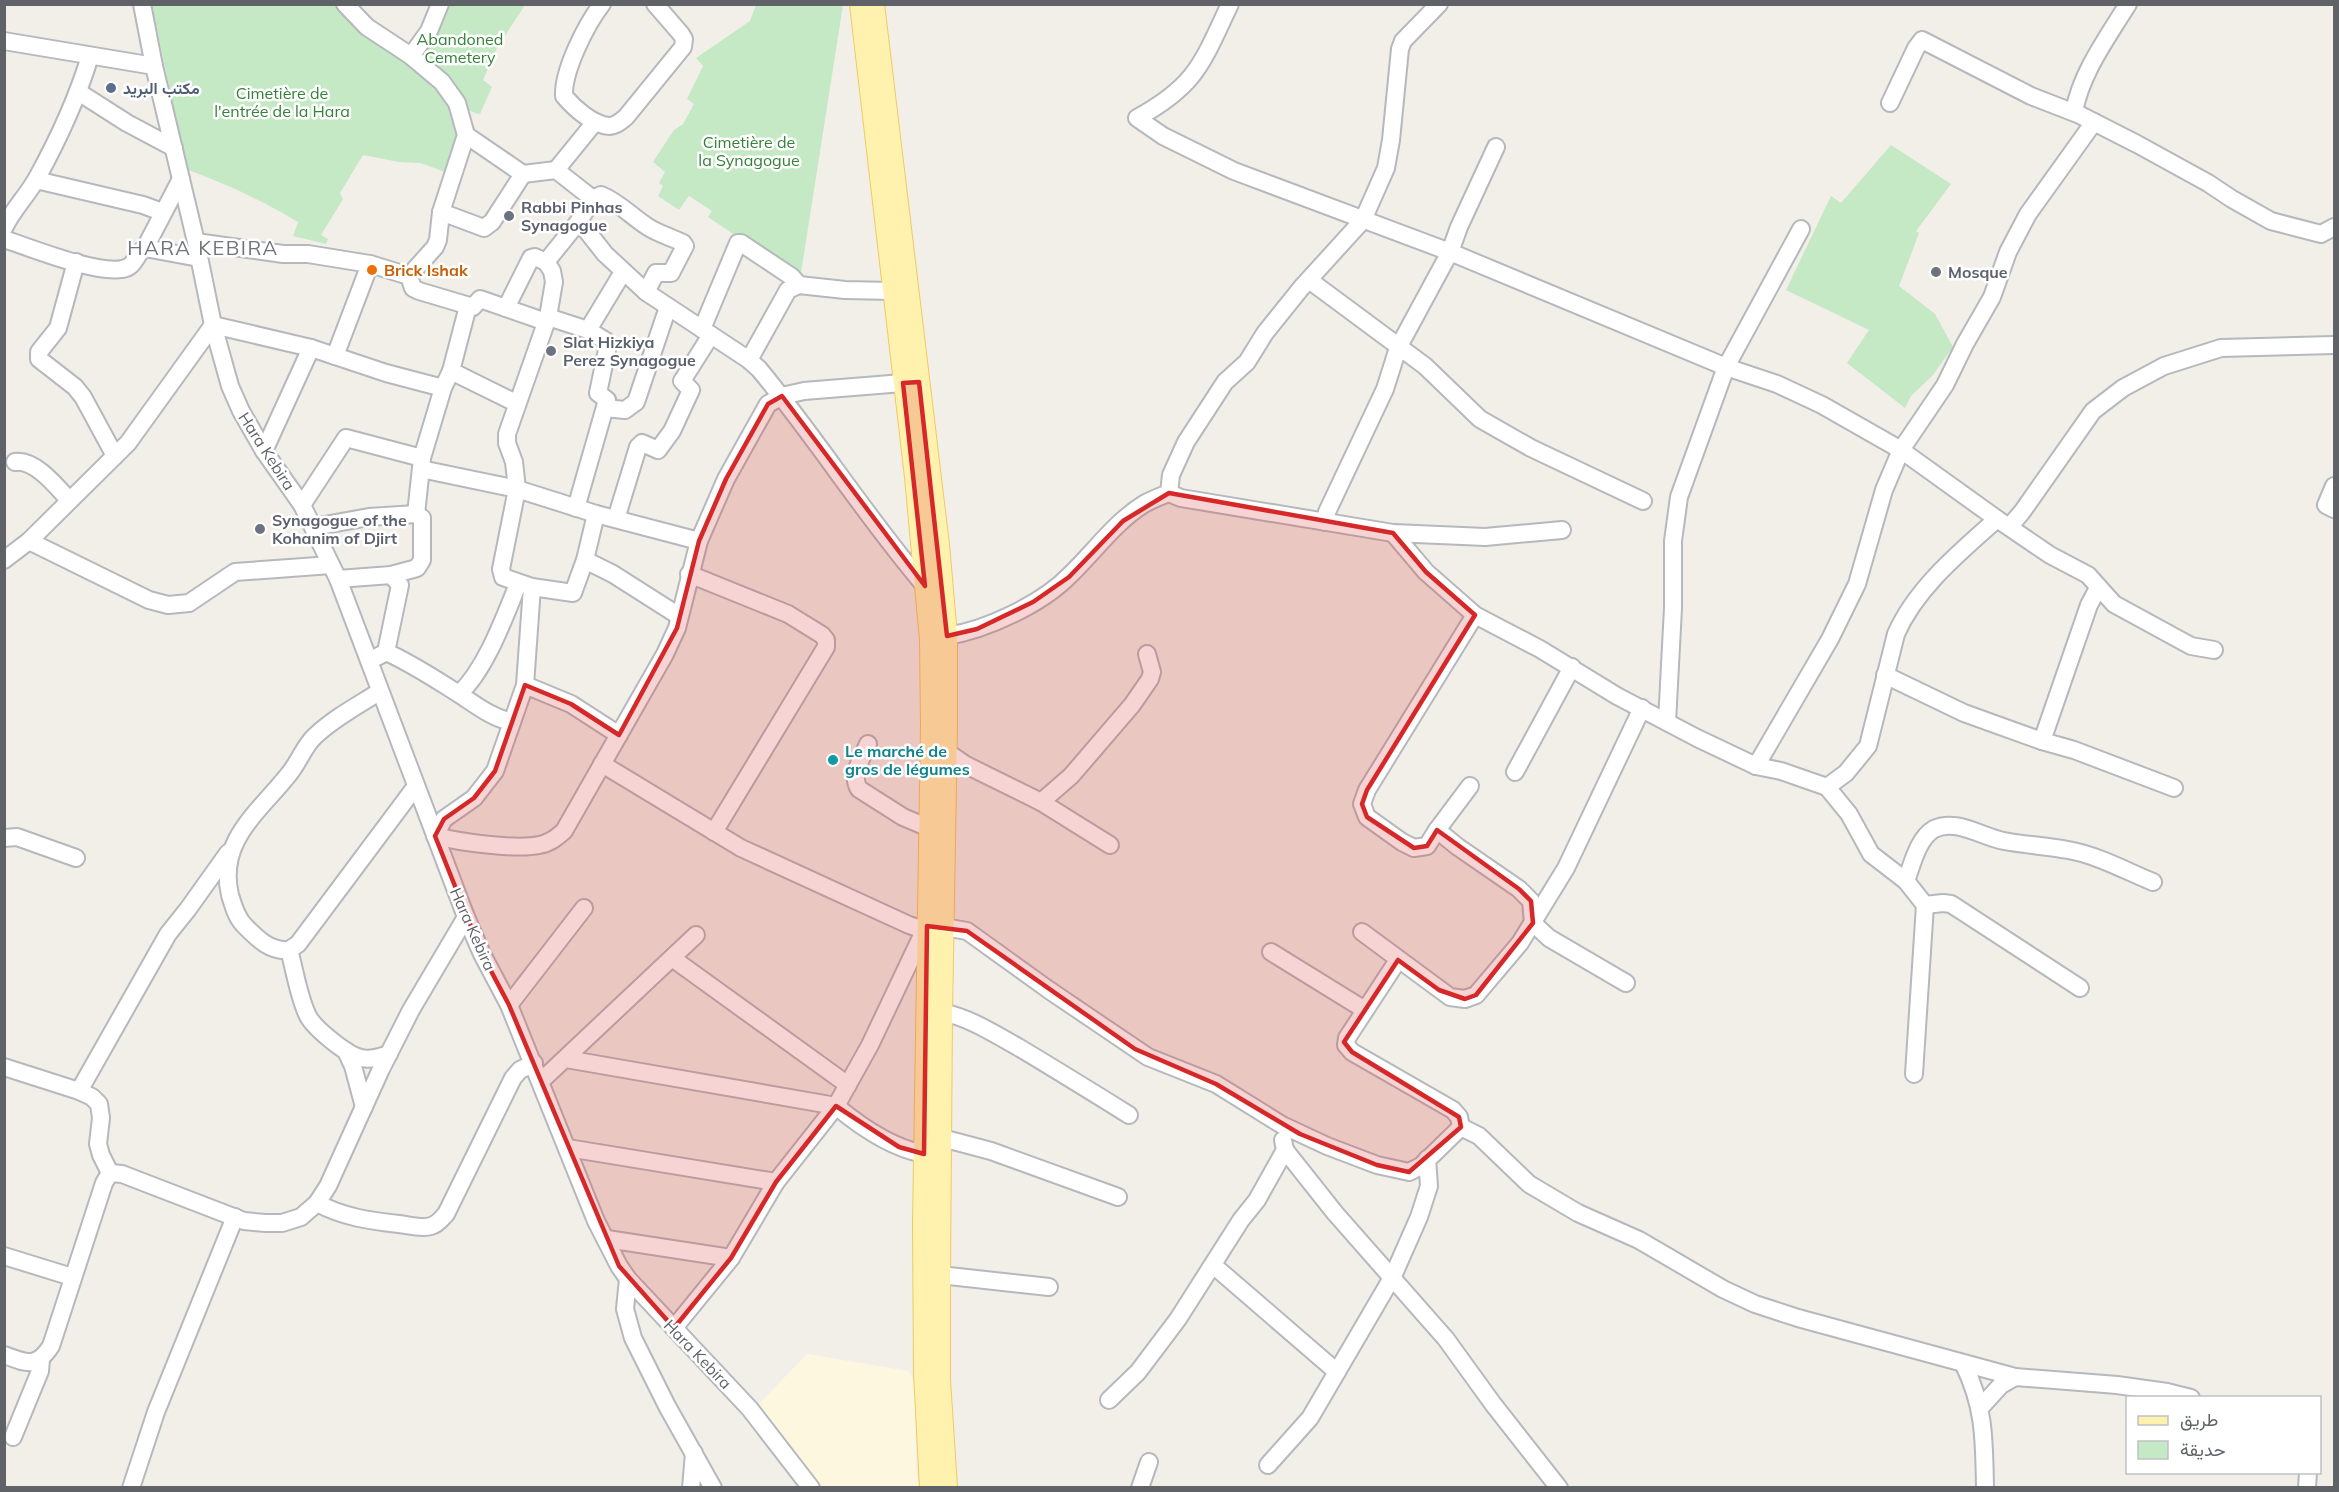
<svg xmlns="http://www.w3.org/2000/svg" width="2339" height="1492" font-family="Mulish,Vazirmatn,sans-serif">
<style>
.commercial{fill:#fef7e0}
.green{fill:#c5e8c5}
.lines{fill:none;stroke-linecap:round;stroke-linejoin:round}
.minor-casing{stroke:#b5b8bc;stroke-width:20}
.major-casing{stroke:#f2c960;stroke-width:22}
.minor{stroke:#fff;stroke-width:16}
.major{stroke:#fff2af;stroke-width:20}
.marked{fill:#d62828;fill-opacity:0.2;stroke:#d62828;stroke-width:4.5;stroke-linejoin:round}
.service-dot{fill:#5c6f8a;stroke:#fff;stroke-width:2}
.worship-dot{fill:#6b7280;stroke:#fff;stroke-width:2}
.food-dot{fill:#e8710a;stroke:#fff;stroke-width:2}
.culture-dot{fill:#0f9aa8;stroke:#fff;stroke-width:2}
.labels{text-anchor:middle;stroke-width:5;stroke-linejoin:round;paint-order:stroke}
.park-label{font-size:16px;fill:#348238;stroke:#fff}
.service-label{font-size:16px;font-weight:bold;fill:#4e5e75;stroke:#fff;text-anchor:start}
.worship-label{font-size:16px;font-weight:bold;fill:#5b616d;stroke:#fff;text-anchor:start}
.food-label{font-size:16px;font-weight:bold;fill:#c56008;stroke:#fff;text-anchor:start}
.street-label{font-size:16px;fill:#5f6368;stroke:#fff}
.culture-label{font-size:16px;font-weight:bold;fill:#0d838f;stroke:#fff;text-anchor:start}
.quarter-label{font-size:20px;letter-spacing:1.5px;fill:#70757a;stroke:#fff}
</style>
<rect width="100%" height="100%" fill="#f1efe8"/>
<path class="commercial" d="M 807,1354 L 908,1371 L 915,1381 L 916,1471 L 919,1487 L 819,1487 L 757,1406 Z"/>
<g class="green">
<path d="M 152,5 L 342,5 L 418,65 L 451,105 L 458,135 L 445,172 L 421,163 L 399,162 L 363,155 L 340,193 L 343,199 L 321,235 L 328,239 L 326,244 L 293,236 L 298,222 C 262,200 226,184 186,169 Z"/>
<path d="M 444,5 L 525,5 L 497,48 L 483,80 L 492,87 L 480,114 C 459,112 432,72 418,56 Z"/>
<path d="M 756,5 L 843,5 L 800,279 L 708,217 L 712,211 L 689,196 L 679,210 L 658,196 L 663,186 L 659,183 L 665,172 L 653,162 L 674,130 L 683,124 L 694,104 L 687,99 L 703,66 L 696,58 L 750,21 Z"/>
<path d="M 1891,145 L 1951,184 L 1916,231 L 1919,233 L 1899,286 L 1935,314 L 1953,347 L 1932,376 L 1911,396 L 1905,408 L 1847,363 L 1869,330 L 1786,290 L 1831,196 L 1841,203 Z"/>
</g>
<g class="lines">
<defs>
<g id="minor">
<path d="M 142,4 L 154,66 L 196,242 L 213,325 L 230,386 L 241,411 L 264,451 L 302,505 L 338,579 L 466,917 L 482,954 L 509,1005 L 596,1221 L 619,1266 L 628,1279 L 750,1409 L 811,1488"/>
<path d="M 345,4 L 367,27 L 411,56 L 442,82 L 457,103 L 466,135 L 441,212 L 438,240 L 435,247 L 409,276"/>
<path d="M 602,4 C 586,25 563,70 564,96 C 574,108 593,125 609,126 C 616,126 621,121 626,117 L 683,47 L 684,39 L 681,34 L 655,4"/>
<path d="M 1230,4 C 1202,63 1197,85 1137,118 L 1163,136 L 1234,171 L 1450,252 L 1726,367 L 1777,384 L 1822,405 L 1901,450 L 1997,519"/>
<path d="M 4,41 L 154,66"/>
<path d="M 411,56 L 429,31 L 440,4"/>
<path d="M 80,93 L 127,123 L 174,148"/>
<path d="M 1890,103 L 1916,48 L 1922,40 L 2031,96 L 2080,115 L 2137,144 L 2208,183 L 2232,199 L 2271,221 L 2321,234 L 2334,227"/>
<path d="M 2074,112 C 2081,73 2107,38 2128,4"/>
<path d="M 466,135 L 523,174 L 556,170 L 593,199"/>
<path d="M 556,170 L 595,122"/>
<path d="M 36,180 L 143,205 L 162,212"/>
<path d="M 441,212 L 484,228 L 492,222 L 523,174"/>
<path d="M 579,221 L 605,254 L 646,292 L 749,360 L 759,369 C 817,439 866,517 925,586"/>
<path d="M 4,228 C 13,209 27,196 37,178 C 59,138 77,99 90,56"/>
<path d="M 4,239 C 31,248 96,274 122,269 C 136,267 135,254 145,248 L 181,179"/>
<path d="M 196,242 L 283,254 L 308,254 L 370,264 L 409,276 L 413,288 L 419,291 L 473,307 L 480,299 L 546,322"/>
<path d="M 145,248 L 199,258"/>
<path d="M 76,262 L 58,328 L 39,352 L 39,359 L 75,387 L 83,397 L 115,456"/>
<path d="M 546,262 L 579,221 L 593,199 L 601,195 C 619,202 632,217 648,227 C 659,234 671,237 683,243 L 685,246 L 671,273 L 656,273 L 646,292"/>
<path d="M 1309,280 L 1425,366 L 1480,419 L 1531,448 L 1643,501"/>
<path d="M 506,308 L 531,258 L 535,257 L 546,262 L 552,271 L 554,282 L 548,317 L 507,434 L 507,443 L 514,462 L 517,489 L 596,514 L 699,541"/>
<path d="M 548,317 L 588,330 L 606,341 L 607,350 L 598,393 L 607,400 L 576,508"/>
<path d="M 702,329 L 738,243 L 741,243 L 792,277 L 799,285"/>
<path d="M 588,330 L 623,272"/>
<path d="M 335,356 L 370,264"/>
<path d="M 749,360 L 788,290 L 799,285 L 845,290 L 892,291"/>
<path d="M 451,371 L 516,403"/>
<path d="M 605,408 L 625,410 L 636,402 L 668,307"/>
<path d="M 264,451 L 311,348"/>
<path d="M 15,462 C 35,459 57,487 69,500"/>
<path d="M 421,469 L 517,489 L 501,569 L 503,577 L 532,587 L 573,593 L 585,560 L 596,514"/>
<path d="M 2334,486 L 2326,505 L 2334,509"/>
<path d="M 1169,493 L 1181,498 L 1393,533 L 1485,537 L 1562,530"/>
<path d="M 302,505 L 346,438 L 422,458"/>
<path d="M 416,514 L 422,458 L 443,388 L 451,371 L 468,306"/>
<path d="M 616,519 L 638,447 L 642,443 L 658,450 L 672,431 L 691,390 L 682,381 L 711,335"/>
<path d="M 1325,522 L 1327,512 L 1385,389 L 1398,348 L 1450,252 L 1459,227 L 1496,147"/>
<path d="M 2010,526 L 2022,512 L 2093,411 L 2123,388 L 2164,366 L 2221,348 L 2334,345"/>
<path d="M 314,527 L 369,517 L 416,514 L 422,518 L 422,560 L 417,568 L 391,575 L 338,579"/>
<path d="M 1393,533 L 1426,572 L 1475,615 L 1540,649 L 1617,696 L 1697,738 L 1756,766 L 1781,771 L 1827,787 L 1849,814 L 1871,854 L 1906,881 L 1925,905 L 1914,1074"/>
<path d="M 29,541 L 149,600 L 168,605 L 189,603 L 235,572 L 331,565"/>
<path d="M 4,560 L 29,541 L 128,443 L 213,325 L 311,348 L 386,373 L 443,388"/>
<path d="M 585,560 L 613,574 L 679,616"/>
<path d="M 689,574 L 788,614 L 822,635 L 826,640 L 826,647 L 714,832"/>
<path d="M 532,587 L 525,685 L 495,771 L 474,798 L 444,819 L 435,836 C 459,842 516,850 539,845 C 550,843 556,838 564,831 L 665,654 L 677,628 L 699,541 L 726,479 L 768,404 L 782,396 L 804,391 L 915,382"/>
<path d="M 1475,615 L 1367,790 L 1362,804 L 1367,817 L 1402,842 L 1414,848 L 1427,846 L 1437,830 L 1458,847 L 1519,889 L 1531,901 L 1533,923 L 1549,938 L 1626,983"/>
<path d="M 947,636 C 986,630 1042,604 1070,575 C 1094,552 1115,522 1144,504 C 1151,500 1161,496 1169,493 L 1171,475 L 1186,442 L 1225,382 L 1247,362 L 1265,333 L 1302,287 L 1363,220 L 1386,168 L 1391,140 L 1400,49 L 1403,41 L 1439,4"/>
<path d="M 386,652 C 411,663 435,679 459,694 C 476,705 492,718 512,722"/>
<path d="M 377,657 L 386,652 L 400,585 L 391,575"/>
<path d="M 1885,675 L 1964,713 L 2042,741 L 2074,750 L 2174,788"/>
<path d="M 525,685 L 571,704 L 619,735"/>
<path d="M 379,692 C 357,706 334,718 315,736 C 304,746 299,762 289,774 C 259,812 217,841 230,895 C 233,905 236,916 243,924 C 256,937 269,952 289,950 L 298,944 L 416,786"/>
<path d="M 459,694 C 486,669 504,618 518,584"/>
<path d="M 1667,722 L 1673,608 L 1673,541 L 1679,497 L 1726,367 L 1801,229"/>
<path d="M 2042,741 L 2089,605 L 2098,588"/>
<path d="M 868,744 C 862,758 850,775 859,789 L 903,817 L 929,828"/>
<path d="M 947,752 L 966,765 L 1041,802 L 1071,776 L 1132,705 L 1150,679 L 1152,672 L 1147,654"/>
<path d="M 602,764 L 741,848 L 909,925 L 918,928 L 927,926"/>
<path d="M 1756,766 L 1830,639 L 1857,584 L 1884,490 L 1901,450 L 1945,385 L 1965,344 L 1992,297 L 2008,252 L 2028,214 L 2094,122"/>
<path d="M 1515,772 L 1572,667"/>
<path d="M 1827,787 L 1846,773 L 1868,746 L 1896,634 C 1916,588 1960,552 1997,519 L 2050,555 L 2088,575 L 2114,604 L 2191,646 L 2214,650"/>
<path d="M 1041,802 L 1110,845"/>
<path d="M 1437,830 L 1470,786"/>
<path d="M 4,838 L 17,837 L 76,858"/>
<path d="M 1906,881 C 1912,865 1918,838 1934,829 C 1956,818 1982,837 2004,841 C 2025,845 2047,846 2068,850 C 2097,855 2126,871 2153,882"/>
<path d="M 1925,905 L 1943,903 L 1951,904 L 2080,988"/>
<path d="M 944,927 L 967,931 L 1049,990 L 1148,1057 L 1216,1084 L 1282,1125 L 1327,1146 L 1377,1165 L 1409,1172 L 1421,1166 L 1461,1127"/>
<path d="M 1362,932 L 1450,997 L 1465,999 L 1476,995 L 1520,943 L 1566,868 L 1642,708"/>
<path d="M 289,950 C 295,971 298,994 307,1014 C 312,1027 347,1055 361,1058 C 371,1060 380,1057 389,1054"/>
<path d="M 1271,952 L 1365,1010"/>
<path d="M 672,958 L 848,1085"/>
<path d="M 1398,960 L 1347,1038 L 1346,1045 L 1352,1052 L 1453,1110 L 1459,1117 L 1461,1127"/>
<path d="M 509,1005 L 584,908"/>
<path d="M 942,1012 C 970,1018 993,1033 1018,1047 C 1055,1069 1092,1092 1129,1115"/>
<path d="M 346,1051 L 353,1066 L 364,1107"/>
<path d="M 566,1059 L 836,1106 C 861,1127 892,1148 924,1154"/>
<path d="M 4,1067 L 79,1091 L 92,1097 L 99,1104 L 101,1118 L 98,1144 L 101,1155 L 110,1173"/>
<path d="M 541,1081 L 696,935"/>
<path d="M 79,1091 L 168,934 L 188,909 L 228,853"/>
<path d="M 1461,1127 L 1479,1136 L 1529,1184 L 1578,1213 L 1639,1240 L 1723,1289 L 1755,1304 L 1798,1318 L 2015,1377 L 2117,1385 L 2167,1392 L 2191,1398"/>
<path d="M 942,1138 L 991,1151 L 1118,1197"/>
<path d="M 568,1148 L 776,1182"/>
<path d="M 1285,1150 L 1335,1213 L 1446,1339 L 1493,1404 L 1559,1488"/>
<path d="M 110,1173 L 122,1174 L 244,1221 L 265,1223 L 282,1223 L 301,1217 L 317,1203 L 328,1186 L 381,1069 L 411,1010 L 466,917"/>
<path d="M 317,1203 C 343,1217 370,1221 399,1224 C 409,1225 421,1229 431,1226 C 438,1224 441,1219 446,1214 L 513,1078 L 520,1070 L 534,1063"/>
<path d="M 607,1239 L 731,1258"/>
<path d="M 4,1256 L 72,1277"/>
<path d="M 1213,1265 L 1337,1372"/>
<path d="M 940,1275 L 1049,1287"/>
<path d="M 628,1279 L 625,1309 L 633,1338 L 667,1406 L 713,1488"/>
<path d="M 674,1328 L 731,1258 L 776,1182 L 836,1106 L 870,1045 L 926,927"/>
<path d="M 4,1355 C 26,1363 36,1369 51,1346 L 104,1183 L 110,1173"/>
<path d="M 1964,1365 C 1985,1408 1984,1441 1985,1488"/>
<path d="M 1109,1400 L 1138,1372 L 1178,1319 L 1241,1220 L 1257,1200 L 1285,1150 L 1283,1140"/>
<path d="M 1980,1408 L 2001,1385 L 2015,1377"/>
<path d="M 13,1437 L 40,1371 L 41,1359"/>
<path d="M 1268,1465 L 1310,1418 L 1393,1276 L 1419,1217 L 1429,1186 L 1427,1159"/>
<path d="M 131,1488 L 156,1412 L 235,1217"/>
<path d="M 691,1488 L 694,1453"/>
<path d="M 1140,1488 L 1149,1462"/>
<path d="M 2307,1488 L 2308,1472"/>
</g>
<g id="major">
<path d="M 860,4 L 915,477 L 930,640 L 931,726 L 923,1224 L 924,1373 L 930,1488"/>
<path d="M 874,4 L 939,545 L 947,636 L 947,727 L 942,1012 L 940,1275 L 940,1380 L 947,1488"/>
</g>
</defs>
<use href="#minor" class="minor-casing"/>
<use href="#major" class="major-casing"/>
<use href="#minor" class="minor"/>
<use href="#major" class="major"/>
</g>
<path class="marked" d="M 919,382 L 947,636 L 977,629 L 1033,602 L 1069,577 L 1123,521 L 1169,493 L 1393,533 L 1426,572 L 1475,615 L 1367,790 L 1362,804 L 1367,817 L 1414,848 L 1427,846 L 1437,830 L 1519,889 L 1531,901 L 1533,923 L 1476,995 L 1465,999 L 1439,990 L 1398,960 L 1344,1042 L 1352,1052 L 1459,1117 L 1461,1127 L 1409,1172 L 1377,1165 L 1300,1134 L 1216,1084 L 1135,1049 L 967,931 L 927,926 L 924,1154 L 899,1147 L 836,1106 L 776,1182 L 731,1258 L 674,1328 L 619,1266 L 509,1005 L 482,954 L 435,836 L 444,819 L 474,798 L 495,771 L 525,685 L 571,704 L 619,735 L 677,628 L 699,541 L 726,479 L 768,404 L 782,396 L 925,586 L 903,383 Z"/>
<circle class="service-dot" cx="111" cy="88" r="6"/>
<g class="worship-dot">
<circle cx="509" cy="216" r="6"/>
<circle cx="1936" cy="272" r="6"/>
<circle cx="551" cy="351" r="6"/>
<circle cx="260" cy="529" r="6"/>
</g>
<circle class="food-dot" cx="372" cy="270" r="6"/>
<circle class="culture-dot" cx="833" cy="760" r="6"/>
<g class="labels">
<g class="park-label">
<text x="460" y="45">Abandoned<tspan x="460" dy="18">Cemetery</tspan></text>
<text x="282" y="99">Cimetière de<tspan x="282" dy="18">l'entrée de la Hara</tspan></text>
<text x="749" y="148">Cimetière de<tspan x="749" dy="18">la Synagogue</tspan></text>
</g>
<g class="service-label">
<text x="123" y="94">مكتب البريد</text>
</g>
<g class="worship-label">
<text x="521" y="213">Rabbi Pinhas<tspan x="521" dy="18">Synagogue</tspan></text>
<text x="1948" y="278">Mosque</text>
<text x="563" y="348">Slat Hizkiya<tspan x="563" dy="18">Perez Synagogue</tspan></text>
<text x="272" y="526">Synagogue of the<tspan x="272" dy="18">Kohanim of Djirt</tspan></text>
</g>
<g class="food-label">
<text x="384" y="276">Brick Ishak</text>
</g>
<g class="street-label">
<text transform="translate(267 451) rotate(57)" y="6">Hara Kebira</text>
<text transform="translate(473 929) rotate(66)" y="6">Hara Kebira</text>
<text transform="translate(698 1354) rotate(46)" y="6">Hara Kebira</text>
</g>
<g class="culture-label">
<text x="845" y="757">Le marché de<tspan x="845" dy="18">gros de légumes</tspan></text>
</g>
<g class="quarter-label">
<text x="203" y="255">HARA KEBIRA</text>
</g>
</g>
<rect width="2339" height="1492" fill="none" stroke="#5f6368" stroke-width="12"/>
<rect x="2126" y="1396" width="195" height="78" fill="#ffffff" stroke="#bfc1c3" stroke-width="1.5"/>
<rect x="2138" y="1416" width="30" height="9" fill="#fff2af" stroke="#bfc1c3" stroke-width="1.5"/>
<text x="2180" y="1426" font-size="18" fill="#5f6368">طريق</text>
<rect x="2138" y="1441" width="30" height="18" fill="#c5e8c5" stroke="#bfc1c3" stroke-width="1.5"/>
<text x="2180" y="1456" font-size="18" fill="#5f6368">حديقة</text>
</svg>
